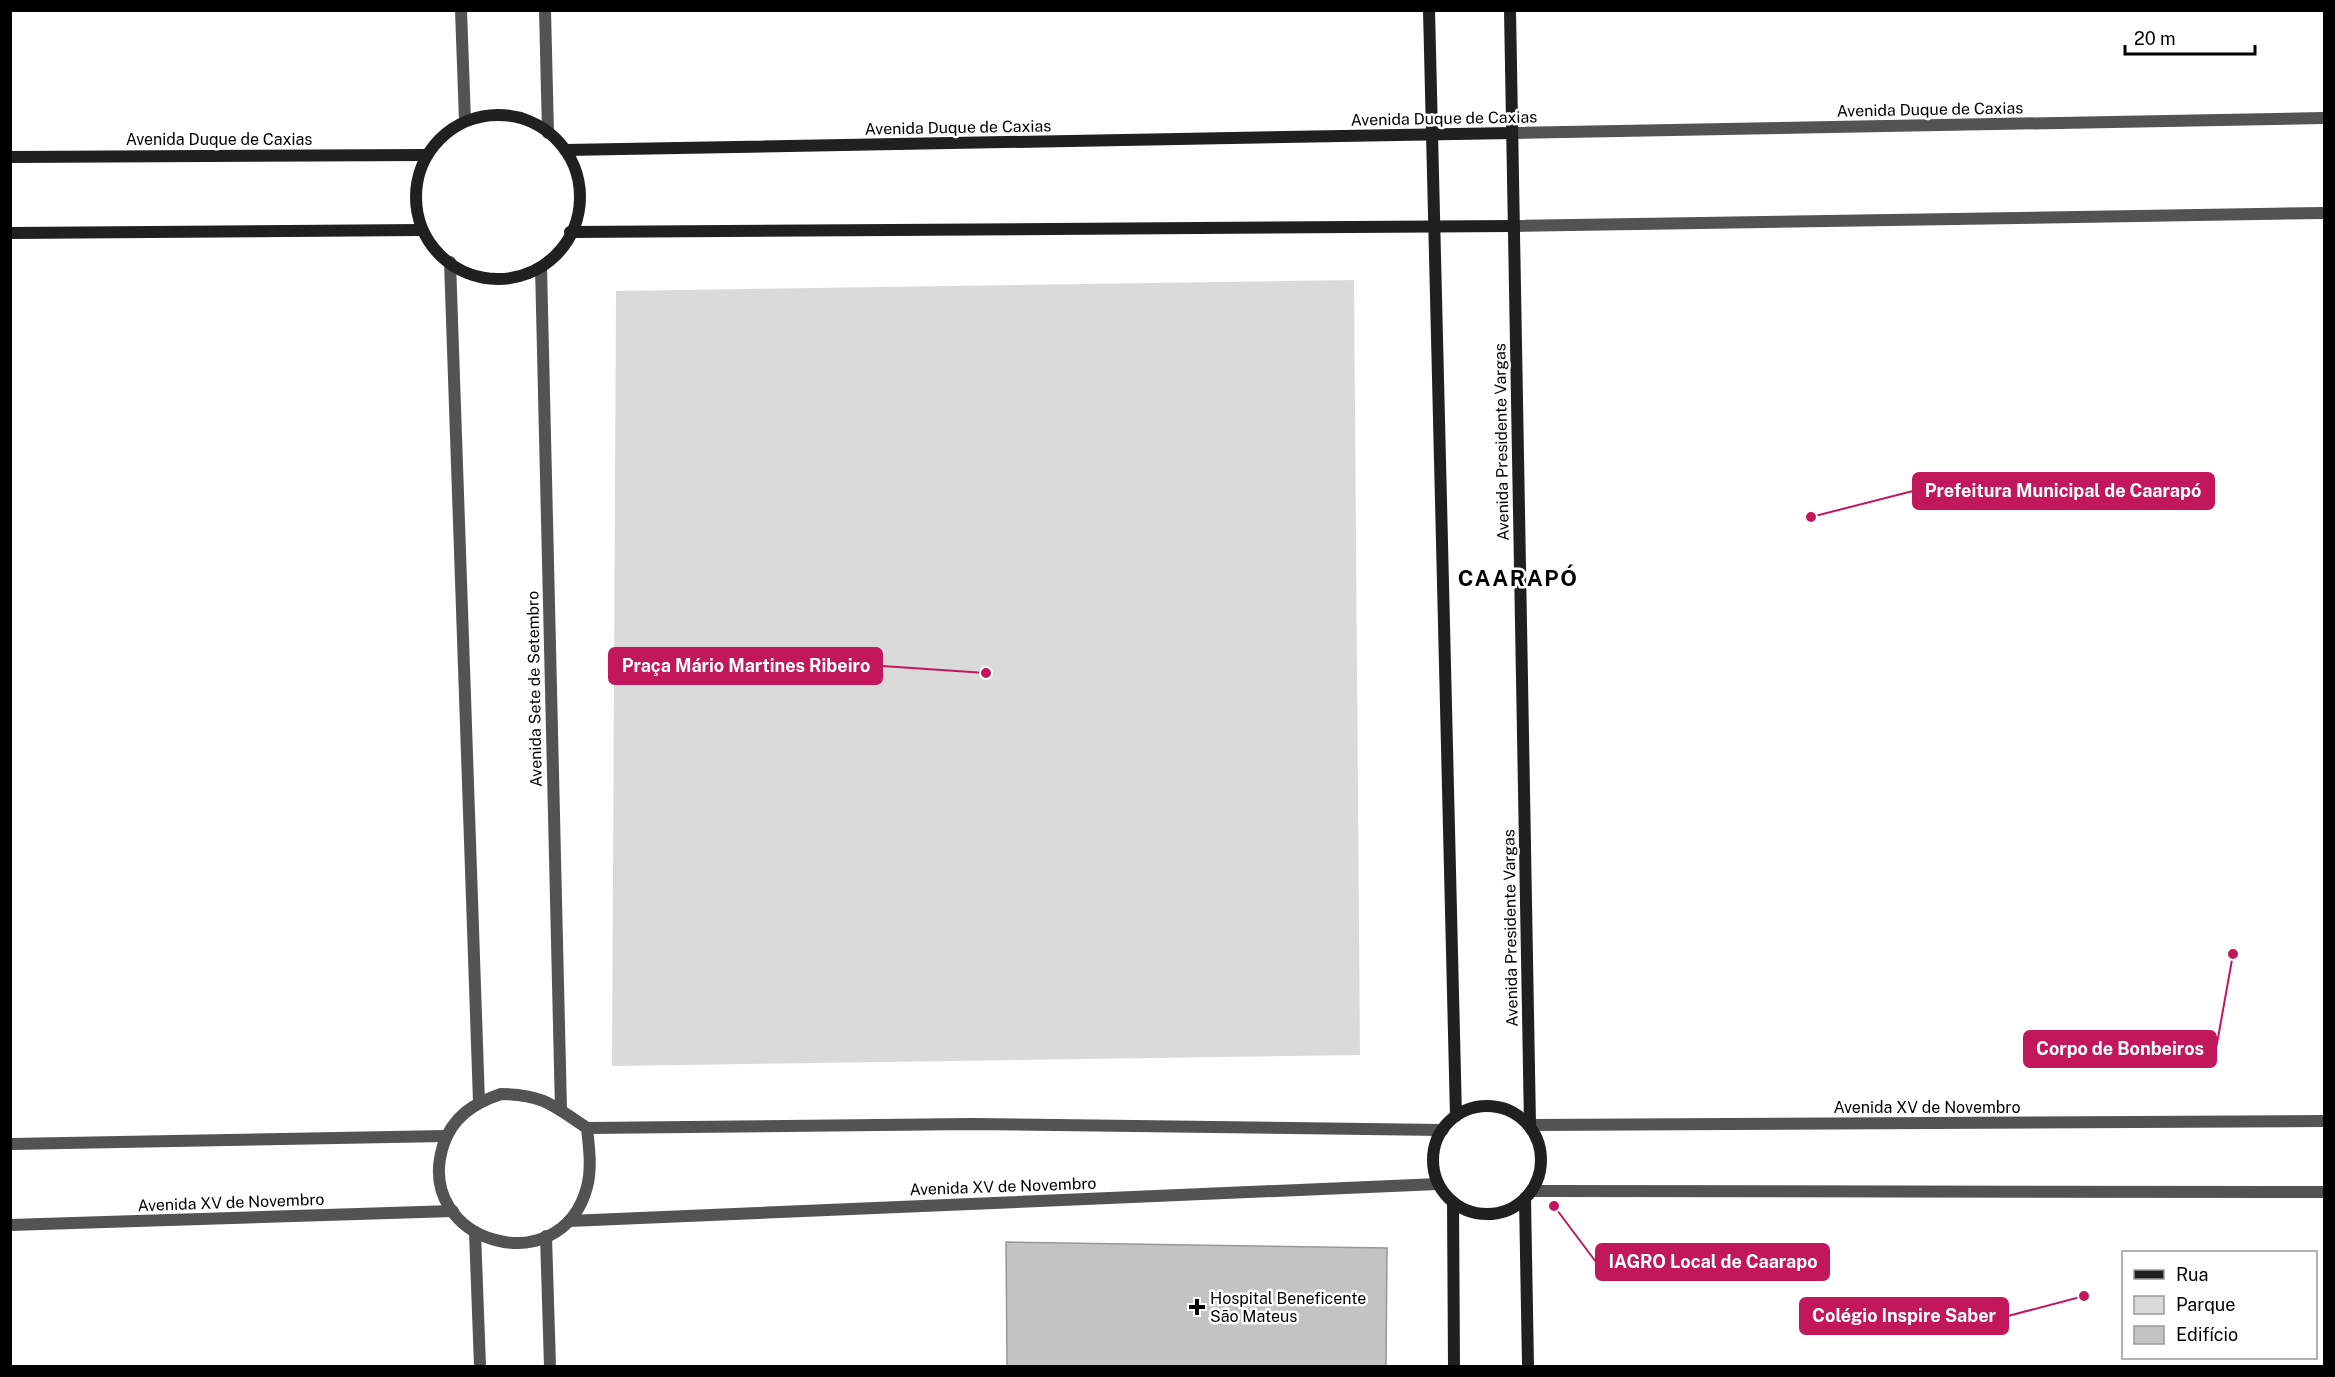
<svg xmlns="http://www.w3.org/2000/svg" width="2335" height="1377" font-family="'Public Sans',sans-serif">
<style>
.green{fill:#dadada}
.building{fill:#c3c3c3;stroke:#979797;stroke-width:1.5}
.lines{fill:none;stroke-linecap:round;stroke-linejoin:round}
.street{stroke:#535353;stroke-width:12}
.secondary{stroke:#202020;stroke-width:12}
.poi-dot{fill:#000;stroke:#fff;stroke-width:2}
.labels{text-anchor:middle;stroke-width:5;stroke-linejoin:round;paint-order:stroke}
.street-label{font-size:16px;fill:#000;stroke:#fff}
.poi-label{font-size:16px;fill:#000;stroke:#fff;text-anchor:start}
.district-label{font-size:22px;font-weight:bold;letter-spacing:1.5px;fill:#000;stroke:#fff}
.leader{fill:none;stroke:#c2185b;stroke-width:2}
.callout-dot{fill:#c2185b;stroke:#fff;stroke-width:2}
.callout{fill:#c2185b;stroke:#c2185b;stroke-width:2}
.callout-label{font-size:18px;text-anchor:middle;font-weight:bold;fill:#fff}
</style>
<rect width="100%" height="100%" fill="#fff"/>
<path class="green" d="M 1354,280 L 1360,1055 L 612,1066 L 616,291 Z"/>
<path class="building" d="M 1006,1242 L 1387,1248 L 1386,1366 L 1007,1366 Z"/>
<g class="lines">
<g class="street">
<path d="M 461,10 L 465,121"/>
<path d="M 545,10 L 548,133"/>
<path d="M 1512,133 L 2324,118"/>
<path d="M 1514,226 L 2324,213"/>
<path d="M 450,262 L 479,1102"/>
<path d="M 541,267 L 561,1110"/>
<path d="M 501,1094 C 543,1094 554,1106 587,1128 C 589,1147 592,1168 587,1187 C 561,1285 413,1243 443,1146 C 452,1117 474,1103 501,1094 Z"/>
<path d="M 1530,1125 L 2324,1121"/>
<path d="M 587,1128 L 971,1124 L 1443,1130"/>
<path d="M 10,1144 L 446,1136"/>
<path d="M 1533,1191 L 2324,1192"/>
<path d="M 569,1221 L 1438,1184"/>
<path d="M 10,1225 L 453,1211"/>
<path d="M 475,1232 L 480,1366"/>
<path d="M 546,1236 L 550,1366"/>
</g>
<g class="secondary">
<path d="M 1429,10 L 1456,1116"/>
<path d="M 1510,10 L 1530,1125"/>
<circle cx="498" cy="197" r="82"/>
<path d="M 565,150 L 1512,133"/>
<path d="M 10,157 L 427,155"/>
<path d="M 570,232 L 1514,226"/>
<path d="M 10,233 L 422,230"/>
<circle cx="1487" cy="1160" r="54"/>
<path d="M 1525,1198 L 1528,1366"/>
<path d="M 1453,1202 L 1454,1366"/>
</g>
</g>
<path class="poi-dot" d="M1194 1298h6v6h6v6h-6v6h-6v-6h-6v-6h6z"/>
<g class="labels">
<g class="street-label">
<text transform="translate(1930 109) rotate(-1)" y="6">Avenida Duque de Caxias</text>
<text transform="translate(1444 118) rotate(-1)" y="6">Avenida Duque de Caxias</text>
<text transform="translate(958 127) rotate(-1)" y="6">Avenida Duque de Caxias</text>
<text x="219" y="145">Avenida Duque de Caxias</text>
<text transform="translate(1501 442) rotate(-91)" y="6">Avenida Presidente Vargas</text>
<text transform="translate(534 689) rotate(-91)" y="6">Avenida Sete de Setembro</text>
<text transform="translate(1510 928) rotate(-91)" y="6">Avenida Presidente Vargas</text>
<text x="1927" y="1113">Avenida XV de Novembro</text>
<text transform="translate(1003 1186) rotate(-2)" y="6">Avenida XV de Novembro</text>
<text transform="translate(231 1202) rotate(-2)" y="6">Avenida XV de Novembro</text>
</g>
<g class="poi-label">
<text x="1210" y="1304">Hospital Beneficente<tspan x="1210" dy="18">São Mateus</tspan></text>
</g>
<g class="district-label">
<text x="1518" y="586">CAARAPÓ</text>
</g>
</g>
<path class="leader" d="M1811 517L1913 491M986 673L882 666M2233 954L2216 1049M1554 1206L1596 1262M2084 1296L2008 1316"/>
<g class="callout-dot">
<circle cx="1811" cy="517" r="6"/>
<circle cx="986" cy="673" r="6"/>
<circle cx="2233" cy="954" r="6"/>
<circle cx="1554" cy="1206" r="6"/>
<circle cx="2084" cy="1296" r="6"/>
</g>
<g class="callout">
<rect x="1913" y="473" width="301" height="36" rx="6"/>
<rect x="609" y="648" width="273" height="36" rx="6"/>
<rect x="2024" y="1031" width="192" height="36" rx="6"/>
<rect x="1596" y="1244" width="233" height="36" rx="6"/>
<rect x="1800" y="1298" width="208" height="36" rx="6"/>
</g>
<g class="callout-label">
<text x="2063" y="497">Prefeitura Municipal de Caarapó</text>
<text x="746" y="672">Praça Mário Martines Ribeiro</text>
<text x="2120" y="1055">Corpo de Bonbeiros</text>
<text x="1713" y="1268">IAGRO Local de Caarapo</text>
<text x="1904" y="1322">Colégio Inspire Saber</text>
</g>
<rect width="2335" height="1377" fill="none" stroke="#000000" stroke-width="24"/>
<rect x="2122" y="1251" width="195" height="108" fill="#ffffff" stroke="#999999" stroke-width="1.5"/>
<rect x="2134" y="1270" width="30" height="9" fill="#202020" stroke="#999999" stroke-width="1.5"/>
<text x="2176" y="1281" font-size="18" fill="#000000">Rua</text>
<rect x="2134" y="1296" width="30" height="18" fill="#dadada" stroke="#999999" stroke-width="1.5"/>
<text x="2176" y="1311" font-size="18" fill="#000000">Parque</text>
<rect x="2134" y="1326" width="30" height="18" fill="#c3c3c3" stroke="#999999" stroke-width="1.5"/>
<text x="2176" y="1341" font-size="18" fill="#000000">Edifício</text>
<path d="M2125 45v9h130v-9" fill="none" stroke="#000000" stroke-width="3"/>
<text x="2134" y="45" font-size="18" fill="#000000" stroke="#ffffff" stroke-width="4.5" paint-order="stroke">20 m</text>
</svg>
